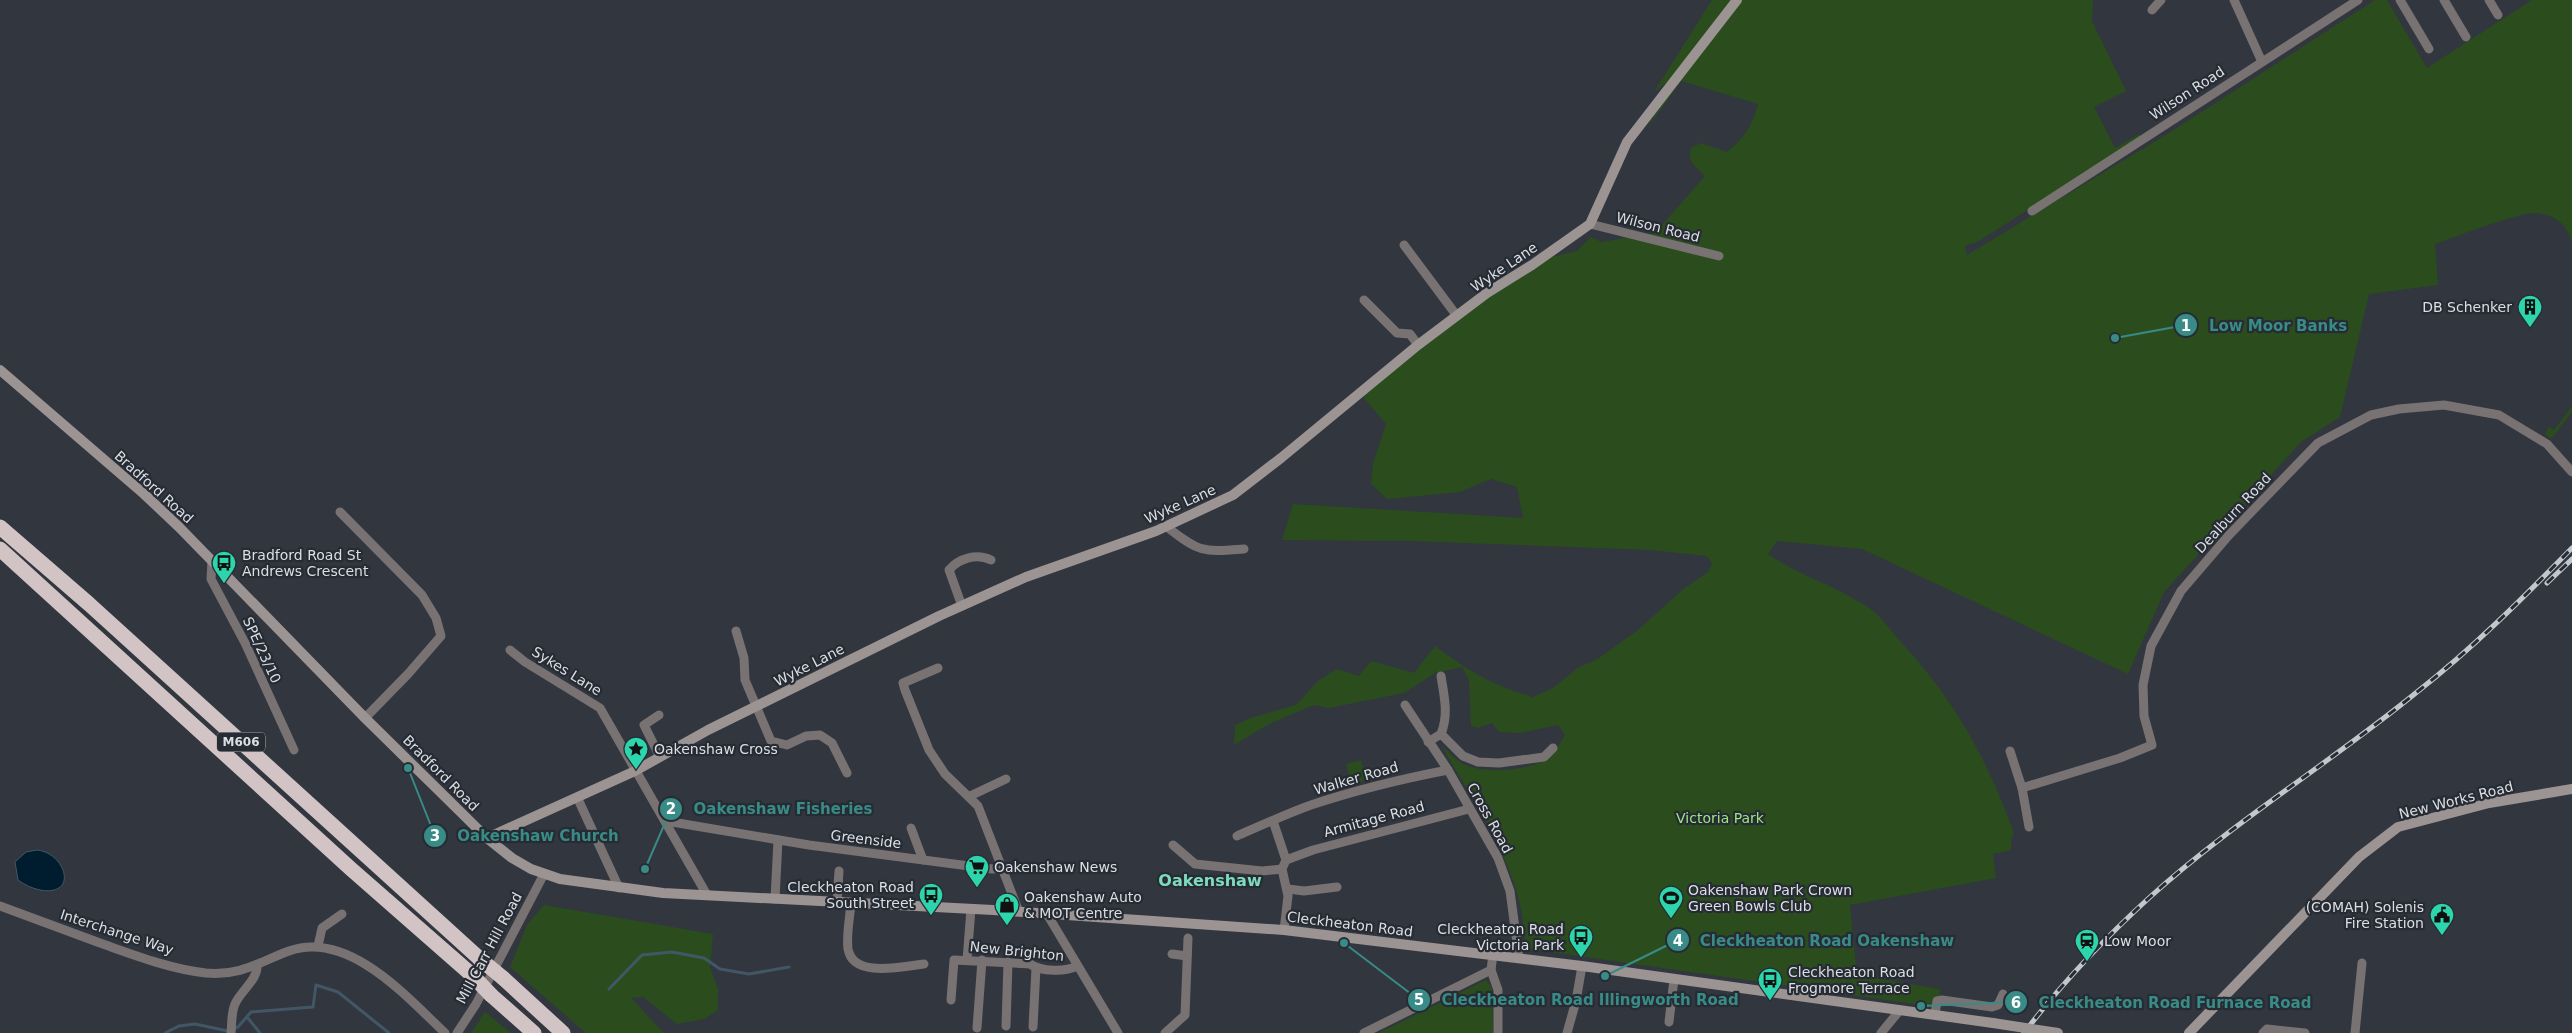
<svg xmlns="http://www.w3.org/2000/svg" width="2572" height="1033" font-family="'DejaVu Sans',sans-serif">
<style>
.green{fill:#2b4d1e}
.water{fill:#001d2f;stroke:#425765}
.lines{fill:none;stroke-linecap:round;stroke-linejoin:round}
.stream{stroke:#425765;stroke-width:3}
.street{stroke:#787272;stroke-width:9}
.secondary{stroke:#9c9393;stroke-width:10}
.highway{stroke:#d2c4c4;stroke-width:15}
.rail-casing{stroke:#c2c7cc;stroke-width:5}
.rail{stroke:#272c34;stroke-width:3;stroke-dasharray:9;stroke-linecap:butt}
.secondary-bridge{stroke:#9c9393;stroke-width:10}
.highway-bridge{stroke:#d2c4c4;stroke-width:15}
.labels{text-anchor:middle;stroke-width:4.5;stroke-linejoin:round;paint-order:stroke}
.shield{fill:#272c34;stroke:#a5a9af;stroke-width:1}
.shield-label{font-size:12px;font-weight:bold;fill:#dbdfe4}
.street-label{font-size:14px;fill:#dbdfe4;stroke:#272c34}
.poi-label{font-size:14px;fill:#dbdfe4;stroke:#272c34;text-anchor:start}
.park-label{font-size:14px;fill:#9ce780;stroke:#272c34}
.quarter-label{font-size:16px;font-weight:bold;fill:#7edcbe;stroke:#272c34}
.leader{fill:none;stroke:#388b86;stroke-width:2}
.callout-dot{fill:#388b86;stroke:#272c34;stroke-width:2}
.mark-label{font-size:15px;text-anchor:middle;font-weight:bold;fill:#fff}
.callout-label{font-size:15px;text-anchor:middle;font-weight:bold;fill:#388b86;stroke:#272c34;stroke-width:4.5;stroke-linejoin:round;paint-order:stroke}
</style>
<rect width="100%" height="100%" fill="#31363f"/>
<g class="green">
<path d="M 1712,0 L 2093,0 L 2092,21 L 2126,91 L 2094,107 L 2115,148 L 2139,134 L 2141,137 L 1990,234 L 1977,242 L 1965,246 L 1967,255 L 2169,133 L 2375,0 L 2387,0 L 2427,68 L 2532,0 L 2572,0 L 2572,243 C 2567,223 2554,214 2534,213 C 2520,212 2452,238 2435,244 L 2438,285 L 2369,294 L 2340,417 L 2301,442 L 2164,592 L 2128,674 L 1862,549 L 1777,541 L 1768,554 C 1800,576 1840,587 1872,610 C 1882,618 1891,631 1900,641 C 1955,700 1987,759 2014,833 L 2011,839 L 2011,850 L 1993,854 L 1996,878 L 1850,905 L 1857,975 L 1940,989 L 1939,997 L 1928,1006 L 1529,949 L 1525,945 C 1524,870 1476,807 1441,745 C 1447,751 1454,758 1461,763 C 1479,774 1528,771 1546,760 C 1555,754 1559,744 1565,735 L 1558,725 L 1521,733 L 1499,732 L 1492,723 L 1478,728 L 1471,726 L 1469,680 L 1462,667 L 1435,673 L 1404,693 L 1329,708 L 1314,705 L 1269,724 L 1234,745 L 1235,725 L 1253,717 L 1296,705 L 1318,681 L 1337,669 L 1359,676 L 1371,661 L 1414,673 L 1435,646 C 1470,672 1492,685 1533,697 L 1553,688 L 1578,668 L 1599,658 L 1638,630 L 1682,590 L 1708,572 L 1712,563 L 1707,556 L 1651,550 L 1412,541 L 1282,540 L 1293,504 L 1523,518 L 1517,487 L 1491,479 L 1460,492 L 1387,499 L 1371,484 L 1373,464 L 1386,424 L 1363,397 L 1396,368 L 1499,290 L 1552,257 L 1577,251 L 1591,237 L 1601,242 L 1655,233 L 1705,176 C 1696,167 1685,161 1692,147 L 1701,143 L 1727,152 C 1744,138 1753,125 1758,104 L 1681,81 L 1645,131 L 1679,74 L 1654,92 Z"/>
<path d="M 2572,406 L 2572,412 L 2551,439 L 2545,434 L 2549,427 L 2554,430 Z"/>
<path d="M 1361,760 L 1367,780 L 1351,784 L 1346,764 Z"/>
<path d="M 544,905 L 713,934 L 710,967 L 718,989 L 718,1010 L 704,1019 L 677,1024 L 643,997 L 631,998 L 664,1033 L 586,1033 L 510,967 L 527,925 Z"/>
<path d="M 1486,980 L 1492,988 L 1493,1033 L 1379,1033 Z"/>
<path d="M 485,1012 L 511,1033 L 471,1033 Z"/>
</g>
<path class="water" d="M 37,850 C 66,853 79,897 40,890 C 31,888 25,885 18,880 L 15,862 L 26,852 Z"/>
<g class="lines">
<g class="stream">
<path d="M 609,989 L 642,955 L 672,952 L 704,958 L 720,969 L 749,974 L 789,967"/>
<path d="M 247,1017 L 260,1033"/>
<path d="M 165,1033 L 179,1026 L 195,1024 L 228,1031 L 238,1027 L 251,1012 L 313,1007 L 316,985 L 338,992 L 389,1033"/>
</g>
<g class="street">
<path d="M 2234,0 L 2262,62"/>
<path d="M 2400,0 L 2429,49"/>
<path d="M 2444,0 L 2466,37"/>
<path d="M 2489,0 L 2498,15"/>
<path d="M 2152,10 L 2161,0"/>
<path d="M 2032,211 L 2358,0"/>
<path d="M 1590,224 L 1719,256"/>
<path d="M 1404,245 L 1457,316"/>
<path d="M 1364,300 L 1397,333 L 1410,334 L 1418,345"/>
<path d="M 340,512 L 422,595 L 436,618 L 441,636 L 408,674 L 365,718"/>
<path d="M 1167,527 C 1200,553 1203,552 1244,549"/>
<path d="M 212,561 L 211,579 L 245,643 L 294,750"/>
<path d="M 962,606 L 949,570 C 959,558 977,553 991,560"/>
<path d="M 736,631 L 744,658 L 745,680 L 771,741 L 787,745 L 806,736 L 820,735 L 832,743 L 847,773"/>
<path d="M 510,650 L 525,662 L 600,708 L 707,895"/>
<path d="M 938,668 L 903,683 L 905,690 L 929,750 L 945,774 L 978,806 L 1019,912"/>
<path d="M 1405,705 L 1448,770 L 1498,858 L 1510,891 L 1519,958"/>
<path d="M 659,715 L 644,725 L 660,757"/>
<path d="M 1441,734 L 1463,756 L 1478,762 L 1499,763 L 1544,757 L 1553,748"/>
<path d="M 1428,742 L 1441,734 C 1449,714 1444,696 1441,676"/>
<path d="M 2010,751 L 2022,788 L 2029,827"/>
<path d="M 2022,788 L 2120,758 L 2152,745 L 2144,716 L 2143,685 L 2151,646 L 2181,591 L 2229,535 L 2318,443 L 2371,415 L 2399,409 L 2444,405 L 2499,415 L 2547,444 L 2572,472"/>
<path d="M 970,796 L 1006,779"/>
<path d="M 577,797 L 619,888"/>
<path d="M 666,821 L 809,845 L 992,869 L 1003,868"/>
<path d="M 1273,821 L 1286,860 L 1282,869 L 1288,896 L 1284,930"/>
<path d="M 911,828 L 923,860"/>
<path d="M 1237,836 C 1262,825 1286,814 1311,805 C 1356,790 1401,779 1448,770"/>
<path d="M 1173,845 L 1195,864 L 1262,871 L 1282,869"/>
<path d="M 1286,860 L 1313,850 L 1469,809"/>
<path d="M 1288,889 L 1304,891 L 1337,887"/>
<path d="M 775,899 L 778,840"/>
<path d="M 837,902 L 839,871"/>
<path d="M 851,903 C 850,917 846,935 848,949 C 853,979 904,966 924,964"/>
<path d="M 0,906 C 33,918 67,931 100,943 C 134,955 170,969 206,973 C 241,976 259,962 289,951 C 348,930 406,996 445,1033"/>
<path d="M 1047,914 L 1118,1033"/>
<path d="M 318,946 L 322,928 L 342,914"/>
<path d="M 1172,954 L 1187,956"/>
<path d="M 967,960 L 971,909"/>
<path d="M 1491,970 L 1498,990 L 1498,1033"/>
<path d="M 951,1000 L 954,960 L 1030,964 C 1041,972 1066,972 1077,966"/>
<path d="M 1935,1014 L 1937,1001 L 1942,1000 L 1992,1007 L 1998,1005 L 2003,994"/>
<path d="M 1669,1022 L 1674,979"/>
<path d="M 1006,1026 L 1008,962"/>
<path d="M 1033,1027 L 1036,968"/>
<path d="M 977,1028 L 982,960"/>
<path d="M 231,1033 C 232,1024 231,1013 235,1004 C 240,992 258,979 257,966"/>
<path d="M 457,1033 L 476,1004 L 544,874"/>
<path d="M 1165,1033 L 1185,1015 L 1188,938"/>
<path d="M 1364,1033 L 1491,970 L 1493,954"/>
<path d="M 1567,1033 L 1576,1001 L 1582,966"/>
<path d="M 1881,1033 L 1900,1010"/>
<path d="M 2263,1033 L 2267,1029 L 2305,1033"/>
<path d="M 2355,1033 L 2362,963"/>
</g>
<g class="secondary">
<path d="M 0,370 L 144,494 L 179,527 L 365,718 L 487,838 L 512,858 L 531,869 L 560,879 L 663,893 L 993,910 L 1284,930 L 1582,966 L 1993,1023"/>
<path d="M 487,838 L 635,771 L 708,730 L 939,616 L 1026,577 L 1156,531 L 1233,495 L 1281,458 L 1418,345 L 1487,293 L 1532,265 L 1590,224 L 1627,142 L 1737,0"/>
<path d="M 2189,1033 L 2359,857 L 2398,827 L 2489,803 L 2572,789"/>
</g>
<g class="highway">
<path d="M 0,527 L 89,604 L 480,959"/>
<path d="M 0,549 L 351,869 L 472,975"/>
<path d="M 503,978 L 563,1033"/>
<path d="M 491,995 L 534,1033"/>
</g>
<defs>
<g id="rail">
<path d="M 2547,583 L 2572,559"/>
<path d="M 2024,1033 C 2061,984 2104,939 2150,897 C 2233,822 2330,763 2417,692 C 2473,648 2522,599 2572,548"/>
</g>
</defs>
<use href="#rail" class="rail-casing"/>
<use href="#rail" class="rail"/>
<path class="secondary-bridge" d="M 1993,1023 L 2058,1033"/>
<g class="highway-bridge">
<path d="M 480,959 L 503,978"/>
<path d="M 472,975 L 491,995"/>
</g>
</g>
<defs>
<symbol id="building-pin" viewBox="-11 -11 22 30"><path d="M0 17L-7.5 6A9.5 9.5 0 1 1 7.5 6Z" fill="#2cd5ab" stroke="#272c34"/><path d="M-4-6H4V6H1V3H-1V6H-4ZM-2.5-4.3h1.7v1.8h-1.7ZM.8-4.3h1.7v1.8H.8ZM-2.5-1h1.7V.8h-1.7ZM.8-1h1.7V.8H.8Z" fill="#111"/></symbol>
<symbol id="bus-pin" viewBox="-11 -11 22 30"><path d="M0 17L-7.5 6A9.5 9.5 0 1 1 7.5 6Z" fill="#2cd5ab" stroke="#272c34"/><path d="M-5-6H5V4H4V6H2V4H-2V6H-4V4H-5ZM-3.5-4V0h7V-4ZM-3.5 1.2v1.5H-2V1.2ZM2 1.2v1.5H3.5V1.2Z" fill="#111"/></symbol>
<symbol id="sight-pin" viewBox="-11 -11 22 30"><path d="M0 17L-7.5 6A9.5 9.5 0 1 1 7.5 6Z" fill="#2cd5ab" stroke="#272c34"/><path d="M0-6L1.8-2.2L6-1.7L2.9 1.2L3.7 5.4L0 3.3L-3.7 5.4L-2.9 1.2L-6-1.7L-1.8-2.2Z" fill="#111"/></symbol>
<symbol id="supermarket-pin" viewBox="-11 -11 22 30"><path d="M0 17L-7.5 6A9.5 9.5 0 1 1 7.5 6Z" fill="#2cd5ab" stroke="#272c34"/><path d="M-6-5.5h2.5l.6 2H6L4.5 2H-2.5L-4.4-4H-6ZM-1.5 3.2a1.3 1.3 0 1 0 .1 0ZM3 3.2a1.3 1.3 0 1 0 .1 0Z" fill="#111"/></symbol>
<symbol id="stadium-pin" viewBox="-11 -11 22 30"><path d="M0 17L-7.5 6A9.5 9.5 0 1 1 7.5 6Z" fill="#2cd5ab" stroke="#272c34"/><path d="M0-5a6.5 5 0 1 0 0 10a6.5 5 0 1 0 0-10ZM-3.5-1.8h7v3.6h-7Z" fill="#111"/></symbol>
<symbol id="shop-pin" viewBox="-11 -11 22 30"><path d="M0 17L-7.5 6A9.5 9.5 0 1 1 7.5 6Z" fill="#2cd5ab" stroke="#272c34"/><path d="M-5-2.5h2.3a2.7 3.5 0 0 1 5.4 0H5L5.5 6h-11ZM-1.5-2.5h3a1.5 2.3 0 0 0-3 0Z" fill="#111"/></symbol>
<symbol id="civic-pin" viewBox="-11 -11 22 30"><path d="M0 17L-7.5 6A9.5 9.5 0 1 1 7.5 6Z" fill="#2cd5ab" stroke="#272c34"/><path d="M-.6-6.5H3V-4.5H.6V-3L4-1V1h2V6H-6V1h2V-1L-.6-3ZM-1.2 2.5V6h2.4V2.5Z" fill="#111"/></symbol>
<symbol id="station-pin" viewBox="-11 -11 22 30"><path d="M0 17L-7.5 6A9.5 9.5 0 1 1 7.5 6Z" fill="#2cd5ab" stroke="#272c34"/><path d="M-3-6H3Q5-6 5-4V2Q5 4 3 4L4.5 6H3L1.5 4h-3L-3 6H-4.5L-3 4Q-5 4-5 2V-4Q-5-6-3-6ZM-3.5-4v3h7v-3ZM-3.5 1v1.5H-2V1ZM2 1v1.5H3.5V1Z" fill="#111"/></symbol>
</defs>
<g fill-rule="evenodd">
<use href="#building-pin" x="2516" y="293" width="28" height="38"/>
<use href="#bus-pin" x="210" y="549" width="28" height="38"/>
<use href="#sight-pin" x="622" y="735" width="28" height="38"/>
<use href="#supermarket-pin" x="963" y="853" width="28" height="38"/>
<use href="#bus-pin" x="917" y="881" width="28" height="38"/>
<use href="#stadium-pin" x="1657" y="884" width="28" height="38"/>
<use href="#shop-pin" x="993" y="891" width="28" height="38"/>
<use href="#civic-pin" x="2428" y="901" width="28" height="38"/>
<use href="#bus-pin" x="1567" y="923" width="28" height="38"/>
<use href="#station-pin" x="2073" y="927" width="28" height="38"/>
<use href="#bus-pin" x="1756" y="966" width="28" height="38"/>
</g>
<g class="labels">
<rect class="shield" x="217" y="732.5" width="48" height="19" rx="4"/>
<g class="shield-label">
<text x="241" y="746">M606</text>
</g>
<g class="street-label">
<text transform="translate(2187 93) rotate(-33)" y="5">Wilson Road</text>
<text transform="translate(1658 227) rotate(14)" y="5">Wilson Road</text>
<text transform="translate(1504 267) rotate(-34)" y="5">Wyke Lane</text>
<text transform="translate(154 487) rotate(42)" y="5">Bradford Road</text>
<text transform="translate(1180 504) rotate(-24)" y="5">Wyke Lane</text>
<text transform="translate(2233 513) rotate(-47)" y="5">Dealburn Road</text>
<text transform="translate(262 650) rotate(65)" y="5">SPE/23/10</text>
<text transform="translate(809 665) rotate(-27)" y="5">Wyke Lane</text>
<text transform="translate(567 671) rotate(32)" y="5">Sykes Lane</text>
<text transform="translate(441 773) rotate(45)" y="5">Bradford Road</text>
<text transform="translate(1356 778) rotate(-16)" y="5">Walker Road</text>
<text transform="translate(2456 800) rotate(-14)" y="5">New Works Road</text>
<text transform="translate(1490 818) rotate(61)" y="5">Cross Road</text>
<text transform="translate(1374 819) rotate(-15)" y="5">Armitage Road</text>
<text transform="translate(866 839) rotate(7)" y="5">Greenside</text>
<text transform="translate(1350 924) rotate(7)" y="5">Cleckheaton Road</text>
<text transform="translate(117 932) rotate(18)" y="5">Interchange Way</text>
<text transform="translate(489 948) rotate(-62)" y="5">Mill Carr Hill Road</text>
<text transform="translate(1017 951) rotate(6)" y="5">New Brighton</text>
</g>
<g class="poi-label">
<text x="2512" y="312" text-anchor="end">DB Schenker</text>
<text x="242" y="560">Bradford Road St<tspan x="242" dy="16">Andrews Crescent</tspan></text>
<text x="654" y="754">Oakenshaw Cross</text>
<text x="994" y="872">Oakenshaw News</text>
<text x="914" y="892" text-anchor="end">Cleckheaton Road<tspan x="914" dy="16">South Street</tspan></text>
<text x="1688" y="895">Oakenshaw Park Crown<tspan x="1688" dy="16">Green Bowls Club</tspan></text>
<text x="1024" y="902">Oakenshaw Auto<tspan x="1024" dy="16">&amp; MOT Centre</tspan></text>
<text x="2424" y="912" text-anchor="end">(COMAH) Solenis<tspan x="2424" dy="16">Fire Station</tspan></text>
<text x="1564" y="934" text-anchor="end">Cleckheaton Road<tspan x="1564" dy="16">Victoria Park</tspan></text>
<text x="2104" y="946">Low Moor</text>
<text x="1788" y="977">Cleckheaton Road<tspan x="1788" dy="16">Frogmore Terrace</tspan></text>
</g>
<g class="park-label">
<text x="1720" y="823">Victoria Park</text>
</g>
<g class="quarter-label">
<text x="1210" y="886">Oakenshaw</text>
</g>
</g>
<path class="leader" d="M2115 338L2186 325M645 869L671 809M408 768L435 836M1605 976L1678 940M1344 943L1419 1000M1921 1006L2016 1002"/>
<g class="callout-dot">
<circle cx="2115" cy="338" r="5"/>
<circle cx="645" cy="869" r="5"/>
<circle cx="408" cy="768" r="5"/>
<circle cx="1605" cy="976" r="5"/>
<circle cx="1344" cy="943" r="5"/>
<circle cx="1921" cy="1006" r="5"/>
<circle cx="2186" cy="325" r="12"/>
<circle cx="671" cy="809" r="12"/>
<circle cx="435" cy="836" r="12"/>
<circle cx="1678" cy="940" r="12"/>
<circle cx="1419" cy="1000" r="12"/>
<circle cx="2016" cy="1002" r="12"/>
</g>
<g class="mark-label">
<text x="2186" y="331">1</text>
<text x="671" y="814">2</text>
<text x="435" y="841">3</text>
<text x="1678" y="946">4</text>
<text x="1419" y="1005">5</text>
<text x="2016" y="1008">6</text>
</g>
<g class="callout-label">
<text x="2278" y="331">Low Moor Banks</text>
<text x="783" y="814">Oakenshaw Fisheries</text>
<text x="538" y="841">Oakenshaw Church</text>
<text x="1827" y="946">Cleckheaton Road Oakenshaw</text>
<text x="1590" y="1005">Cleckheaton Road Illingworth Road</text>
<text x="2175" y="1008">Cleckheaton Road Furnace Road</text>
</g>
</svg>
